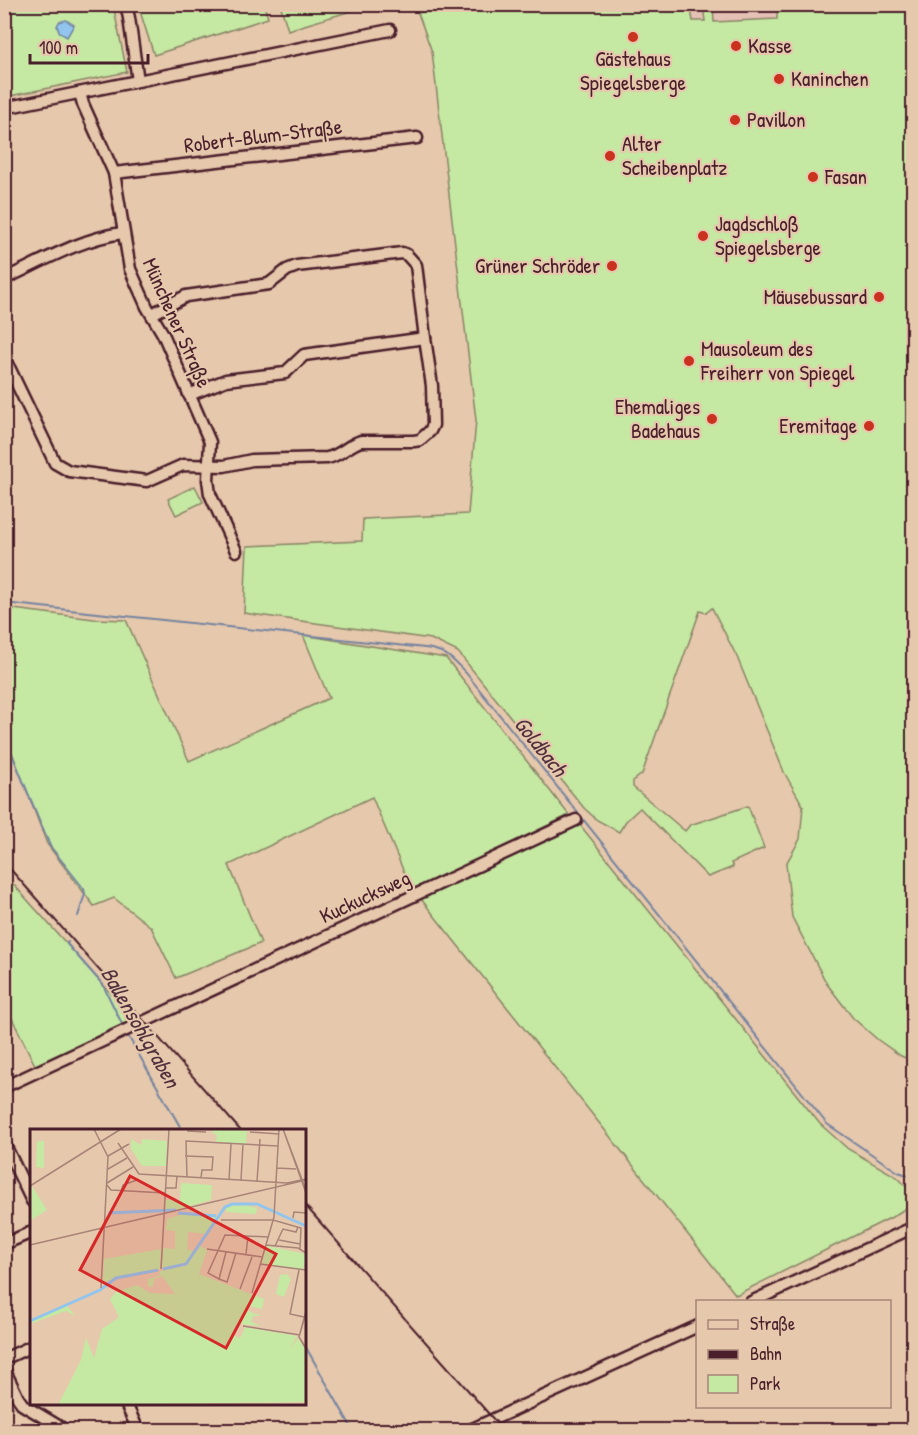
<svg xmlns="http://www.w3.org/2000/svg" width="918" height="1435" font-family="'Patrick Hand',sans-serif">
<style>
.built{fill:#e5c0b4}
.green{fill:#c5e8a2;stroke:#888466;stroke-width:1.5}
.water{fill:#91c5ee;stroke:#7583a0;stroke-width:1.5}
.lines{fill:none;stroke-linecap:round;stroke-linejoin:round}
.stream{stroke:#7583a0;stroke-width:2}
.minor-casing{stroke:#4a1f2b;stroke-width:15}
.minor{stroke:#e6c8ac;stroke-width:10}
.rail{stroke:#4a1f2b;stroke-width:2}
.poi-dot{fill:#c8321e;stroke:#e6c8ac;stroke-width:2}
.labels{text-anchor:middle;stroke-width:4.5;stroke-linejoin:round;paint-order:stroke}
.poi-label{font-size:21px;fill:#4a1f2b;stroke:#e6c8ac;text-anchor:start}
.street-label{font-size:21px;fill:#4a1f2b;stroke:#e6c8ac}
.water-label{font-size:22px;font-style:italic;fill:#51303e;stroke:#e6c8ac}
.inset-river{fill:none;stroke:#91c5ee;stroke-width:3}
.inset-road{fill:none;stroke:#a88478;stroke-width:1.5}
.view{fill:#d62828;fill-opacity:0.15;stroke:#d62828;stroke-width:3}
.inset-edge{fill:none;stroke:#4a1f2b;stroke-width:3}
</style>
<rect width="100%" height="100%" fill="#e6c8ac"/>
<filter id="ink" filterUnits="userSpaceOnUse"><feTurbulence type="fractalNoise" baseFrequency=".0167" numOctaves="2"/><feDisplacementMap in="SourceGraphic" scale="12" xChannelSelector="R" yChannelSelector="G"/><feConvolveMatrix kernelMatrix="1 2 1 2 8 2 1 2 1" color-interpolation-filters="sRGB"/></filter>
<g filter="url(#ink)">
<path class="built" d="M 621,5 L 792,5 L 792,8 L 777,19 L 713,22 L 693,21 Z"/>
<g class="green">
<path d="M 280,4 L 371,4 L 371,5 L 288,30 Z"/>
<path d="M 462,4 L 690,4 L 693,21 L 705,21 L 703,5 L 713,4 L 714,22 L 777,19 L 777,9 L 792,8 L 792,5 L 913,5 L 913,1061 L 901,1056 L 878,1040 L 853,1018 L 827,984 L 792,917 L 786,864 L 800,839 L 803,806 L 784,772 L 737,657 L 712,608 L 706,613 L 700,611 L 642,774 L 633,781 L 633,787 L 685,831 L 690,825 L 748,806 L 764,848 L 731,863 L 733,867 L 708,877 L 640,808 L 626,821 L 619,832 L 597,820 L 584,808 L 458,652 L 431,639 L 244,613 L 247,546 L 362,541 L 363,519 L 468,514 L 476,420 L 432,52 L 418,13 Z"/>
<path d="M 5,5 L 113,5 L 127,72 L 5,97 Z"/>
<path d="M 138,5 L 264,5 L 268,18 L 154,55 Z"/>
<path d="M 195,486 L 203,502 L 176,515 L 168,499 Z"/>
<path d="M 5,608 L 94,619 L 126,620 L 189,761 L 329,698 L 303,635 L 446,658 L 569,815 L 412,891 L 372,797 L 229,865 L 261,943 L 176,978 L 151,927 L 114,898 L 94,906 L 47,844 L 5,734 Z"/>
<path d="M 580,825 L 820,1124 L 848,1149 L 897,1177 L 910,1190 L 911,1205 L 892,1217 L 736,1295 L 421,899 Z"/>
<path d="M 5,875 L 134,1019 L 36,1067 L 5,1004 Z"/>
</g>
<path class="water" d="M 66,20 L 74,25 L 67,37 L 60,33 L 57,26 L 59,22 Z"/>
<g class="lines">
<g class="stream">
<path d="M 4,603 L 425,648 C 447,651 451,658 466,673 L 827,1124 L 898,1172 L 914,1177"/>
<path d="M 4,735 L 50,846 L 84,889 L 85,894 L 78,916"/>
<path d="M 68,942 L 67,944 L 103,985 L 123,1026"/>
<path d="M 127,1034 L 182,1130"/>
<path d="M 304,1344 L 353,1430"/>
</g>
<defs>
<g id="minor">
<path d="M 126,4 L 129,18 L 138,81"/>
<path d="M 80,93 L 83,104 L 114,173 L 130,269 L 147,307 L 163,334 L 210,442 L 208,480 L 210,494 L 236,551"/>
<path d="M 4,108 L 390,30"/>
<path d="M 114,173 L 417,138"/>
<path d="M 4,279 C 43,261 80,239 122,233"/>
<path d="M 152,314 L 186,296 L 269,284 L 287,270 L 297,266 L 402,253 L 407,255 L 416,265 L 425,338 L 304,355 L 285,373 L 226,380 L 189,395"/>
<path d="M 4,357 L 55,463 L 69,471 L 147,481 L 183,465 L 224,466 L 252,460 L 327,458 C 340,456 348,445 361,441 L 414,441 L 420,440 L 430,431 L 433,425 L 432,386 L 425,338"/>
<path d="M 4,1087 L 576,820"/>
<path d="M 4,1143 L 32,1201"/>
<path d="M 4,1244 L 32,1232"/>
<path d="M 751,1302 L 914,1227"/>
<path d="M 4,1359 L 32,1346"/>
<path d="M 4,1369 L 18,1398 L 23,1405 L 65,1430"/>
<path d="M 126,1404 L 138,1430"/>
<path d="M 470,1430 L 698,1326"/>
</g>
</defs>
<use href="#minor" class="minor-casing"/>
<use href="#minor" class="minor"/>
<g class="rail">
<path d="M 4,862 L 240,1130"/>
<path d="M 304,1204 L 503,1430"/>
</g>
</g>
</g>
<g class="poi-dot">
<circle cx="633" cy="37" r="6"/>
<circle cx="736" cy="46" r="6"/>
<circle cx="779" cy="79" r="6"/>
<circle cx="735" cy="120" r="6"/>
<circle cx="610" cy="156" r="6"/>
<circle cx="813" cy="177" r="6"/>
<circle cx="703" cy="236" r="6"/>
<circle cx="612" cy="266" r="6"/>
<circle cx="879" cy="297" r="6"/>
<circle cx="689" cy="361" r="6"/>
<circle cx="712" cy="419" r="6"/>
<circle cx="869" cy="426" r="6"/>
</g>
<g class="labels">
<g class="poi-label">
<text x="748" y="53">Kasse</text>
<text x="633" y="66" text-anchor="middle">Gästehaus<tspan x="633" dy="24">Spiegelsberge</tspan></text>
<text x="791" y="86">Kaninchen</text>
<text x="747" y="127">Pavillon</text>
<text x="622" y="151">Alter<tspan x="622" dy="24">Scheibenplatz</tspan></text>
<text x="825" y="184">Fasan</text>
<text x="715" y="231">Jagdschloß<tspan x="715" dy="24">Spiegelsberge</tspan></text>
<text x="600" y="273" text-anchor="end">Grüner Schröder</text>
<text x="867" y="304" text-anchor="end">Mäusebussard</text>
<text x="701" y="356">Mausoleum des<tspan x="701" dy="24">Freiherr von Spiegel</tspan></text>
<text x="700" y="414" text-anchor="end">Ehemaliges<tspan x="700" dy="24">Badehaus</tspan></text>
<text x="857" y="433" text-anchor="end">Eremitage</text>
</g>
<g class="street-label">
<text transform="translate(263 136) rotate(-7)" y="7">Robert-Blum-Straße</text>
<text transform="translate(177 323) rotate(66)" y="7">Münchener Straße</text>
<text transform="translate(365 897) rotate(-25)" y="7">Kuckucksweg</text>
</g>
<g class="water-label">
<text transform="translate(541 746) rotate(51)" y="8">Goldbach</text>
<text transform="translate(141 1027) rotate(60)" y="8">Ballensohlgraben</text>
</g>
</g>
<g transform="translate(30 1129)">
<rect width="276" height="276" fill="#e6c8ac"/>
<path d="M 187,0 L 217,0 L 216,15 L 186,13 L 187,6 L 181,3 ZM 101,10 L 111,16 L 112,10 L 137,12 L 136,37 L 112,37 L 101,20 ZM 7,12 L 14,12 L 14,39 L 6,38 ZM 151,54 L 182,56 L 181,71 L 135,84 L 135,71 L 150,71 ZM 2,57 L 17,81 L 0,92 L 0,59 ZM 211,75 L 227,79 L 226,85 L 196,83 L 196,78 ZM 157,84 L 187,88 L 176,105 L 158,103 L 157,121 L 165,122 L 155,135 L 132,139 L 133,119 L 145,120 L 145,102 L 136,101 L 137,90 ZM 170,117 L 177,121 L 169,145 L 234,170 L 232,180 L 219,177 L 218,182 L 231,187 L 223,187 L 221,193 L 232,197 L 207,195 L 211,198 L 205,197 L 203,206 L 210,209 L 215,198 L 267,207 L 260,220 L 268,209 L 276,221 L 276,273 L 28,276 L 51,231 L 56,209 L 64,229 L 72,200 L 89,188 L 80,170 L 86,163 L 107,156 L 120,164 L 145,165 L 132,147 L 124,150 L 123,158 L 118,157 L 118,150 L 129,147 L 130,142 L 155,137 ZM 237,117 L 276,125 L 273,141 L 232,134 ZM 131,120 L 130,140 L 73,153 L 74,130 ZM 250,146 L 257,145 L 261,150 L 254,168 L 246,165 ZM 36,175 L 45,187 L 36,182 L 0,195 L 0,192 Z" fill="#c5e8a2"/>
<path class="inset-river" d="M 78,84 L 146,81M 148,84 L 186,87M 133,140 L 156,135 L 195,78 L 202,75 L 227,75 L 276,97M 0,192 L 70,161 L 86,149 L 128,141"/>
<path class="inset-road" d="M 64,0 L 78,28 L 71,159M 253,0 L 276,64M 253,0 L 276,61M 157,2 L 176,3M 220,3 L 249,5M 88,14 L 109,45 L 257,54 L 276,50M 78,27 L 99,15M 155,27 L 183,28 L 182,41 L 172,41 L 171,49M 247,39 L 266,40M 78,40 L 97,29M 157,48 L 156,12 L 248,17M 199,51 L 201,15M 211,51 L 213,15M 227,52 L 230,10M 77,54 L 103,38M 77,56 L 81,61 L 135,64M 0,57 L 91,0M 135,59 L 146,59 L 147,47M 91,62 L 93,56 L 107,51M 263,89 L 264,83 L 276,84M 191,91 L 243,91 L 271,99 L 270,120M 249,111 L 270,115M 0,116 L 276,51M 236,116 L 268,119 L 276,124M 245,117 L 253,100 L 266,103 L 268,98M 177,120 L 232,128M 196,123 L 189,150 L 197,153 L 206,124M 216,125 L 218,107M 230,135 L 276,141M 131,140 L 139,0M 269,141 L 260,185 L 274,188M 189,150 L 178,144 L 195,106 L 238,108M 210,160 L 222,128M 222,164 L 244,88 L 249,0M 276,182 L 269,208 L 276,220M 276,184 L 269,208 L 276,219M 213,197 L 270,206"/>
<path class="view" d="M 100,47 L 246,125 L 196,219 L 50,141 Z"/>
<rect width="276" height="276" class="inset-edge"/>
</g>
<rect width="918" height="1435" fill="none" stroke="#e6c8ac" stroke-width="24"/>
<rect x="12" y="12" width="894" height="1411" fill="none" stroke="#4a1f2b" stroke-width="2" filter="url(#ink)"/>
<rect x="696" y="1300" width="195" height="108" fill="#e6c8ac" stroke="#a88478" stroke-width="1.5"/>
<rect x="708" y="1320" width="30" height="9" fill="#e6c8ac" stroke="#a88478" stroke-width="1.5"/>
<text x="750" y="1330" font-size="18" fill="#4a1f2b">Straße</text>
<rect x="708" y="1350" width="30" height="9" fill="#4a1f2b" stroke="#a88478" stroke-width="1.5"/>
<text x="750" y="1360" font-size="18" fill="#4a1f2b">Bahn</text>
<rect x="708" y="1375" width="30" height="18" fill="#c5e8a2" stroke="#a88478" stroke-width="1.5"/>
<text x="750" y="1390" font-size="18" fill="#4a1f2b">Park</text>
<path d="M30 54v9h118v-9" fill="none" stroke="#4a1f2b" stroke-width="3"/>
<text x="39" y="54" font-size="18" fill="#4a1f2b" stroke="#e6c8ac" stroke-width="4.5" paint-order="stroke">100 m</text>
</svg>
